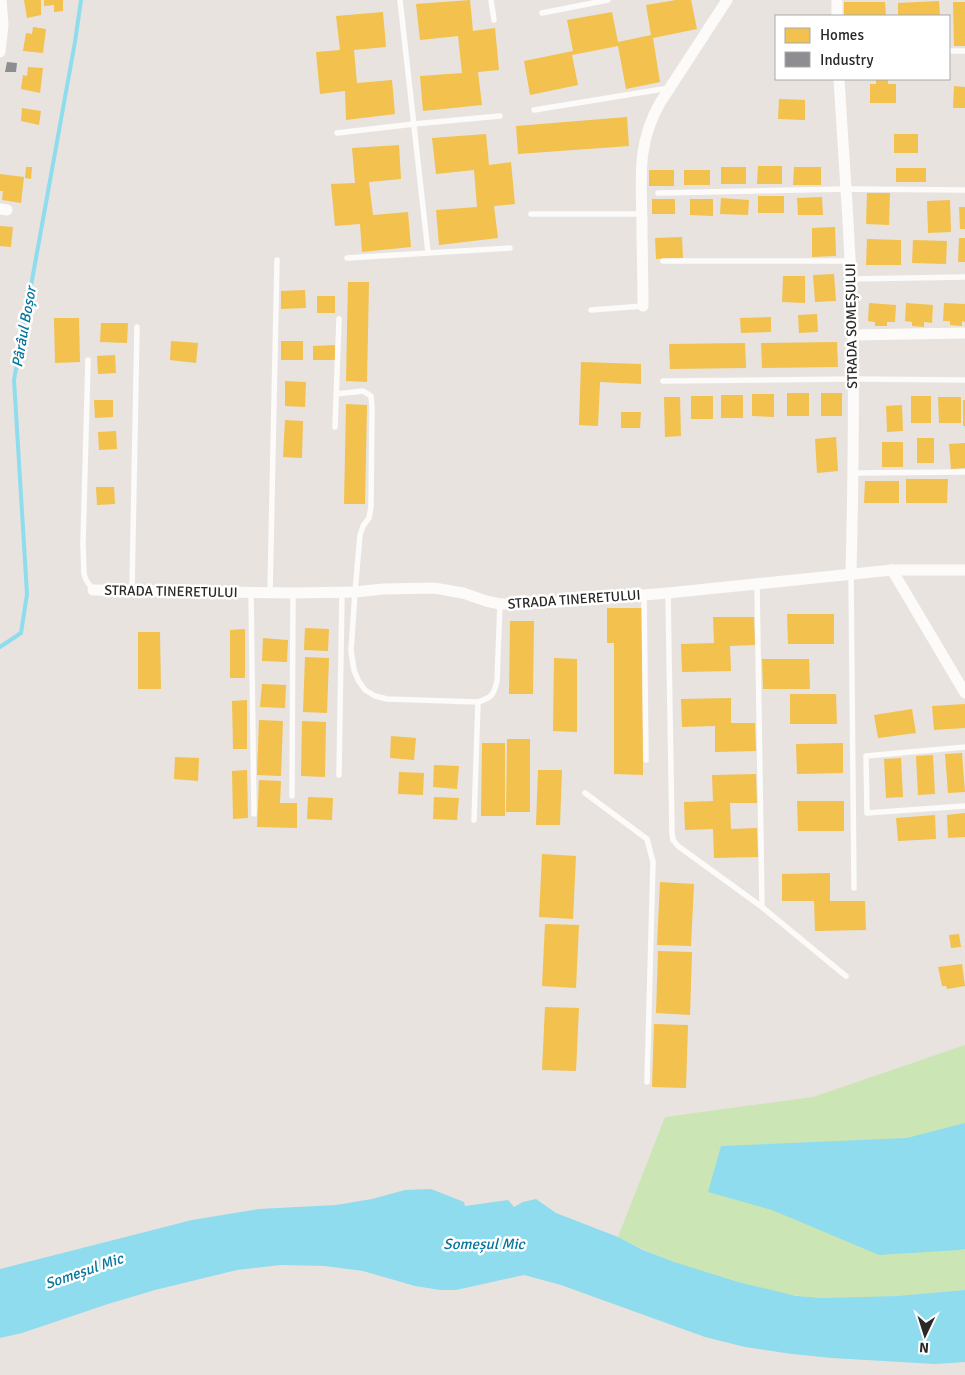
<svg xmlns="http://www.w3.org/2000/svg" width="965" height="1375" font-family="Signika,sans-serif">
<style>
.green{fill:#cce5b5}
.water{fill:#8edced}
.homes{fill:#f2c14e}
.industry{fill:#8d8d92}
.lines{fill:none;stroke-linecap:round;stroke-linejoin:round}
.stream{stroke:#8edced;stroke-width:4}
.lane{stroke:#fcfbfa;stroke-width:5.5}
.street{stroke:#fcfbfa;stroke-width:11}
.labels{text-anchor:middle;stroke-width:5;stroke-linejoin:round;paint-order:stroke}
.street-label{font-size:14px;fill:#292929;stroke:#fff}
.water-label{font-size:15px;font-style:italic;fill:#07769f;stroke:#fff}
</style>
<rect width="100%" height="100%" fill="#e8e3de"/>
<path class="green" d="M 965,1045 L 965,1290 C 910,1295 853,1302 798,1296 C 782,1294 765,1289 750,1285 C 704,1274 660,1259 618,1237 L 665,1117 L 813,1097 Z"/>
<g class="water">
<path d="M 965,1123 L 965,1249 L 959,1250 L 879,1255 L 772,1210 L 708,1192 L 721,1146 L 907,1138 Z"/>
<path d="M 431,1189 L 464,1202 L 465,1206 L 508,1200 L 514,1207 L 523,1202 L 536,1199 L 556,1213 L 618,1237 L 643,1250 L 674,1262 L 738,1282 L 796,1296 L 824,1298 L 864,1297 L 897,1296 L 965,1290 L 965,1362 L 935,1364 L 832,1358 L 792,1354 L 745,1347 L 705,1337 L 561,1285 L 524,1275 L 456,1290 L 440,1290 L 415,1286 L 363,1271 L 325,1266 L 281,1265 L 237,1270 L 155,1290 L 108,1304 L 22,1333 L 0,1338 L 0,1269 L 192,1220 L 259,1209 L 336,1205 L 372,1199 L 405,1190 Z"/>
</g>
<g class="homes">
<path d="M 24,0 L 41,0 L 41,15 L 27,18 Z"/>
<path d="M 44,0 L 63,0 L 63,11 L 54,12 L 54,5 L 44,6 Z"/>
<path d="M 470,0 L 473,31 L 495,28 L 499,70 L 478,72 L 482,105 L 423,111 L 420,76 L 462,73 L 458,36 L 420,40 L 416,4 Z"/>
<path d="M 676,0 L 691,0 L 697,29 L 653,38 L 660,82 L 626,89 L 618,46 L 572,55 L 578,85 L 530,95 L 524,61 L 573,51 L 567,20 L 612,12 L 618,42 L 651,35 L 646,5 Z"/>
<path d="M 939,1 L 940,16 L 898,16 L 898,3 Z"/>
<path d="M 844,2 L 885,2 L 886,16 L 844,16 Z"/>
<path d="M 953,2 L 965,2 L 965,46 L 954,46 Z"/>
<path d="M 383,12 L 386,47 L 354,50 L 357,83 L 392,80 L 395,114 L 346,120 L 345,91 L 320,94 L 316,52 L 340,50 L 336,16 Z"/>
<path d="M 33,27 L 46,29 L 43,53 L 23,51 L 26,33 L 32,34 Z"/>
<path d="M 28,67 L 43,68 L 40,93 L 21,89 L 23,75 L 27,76 Z"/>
<path d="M 876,79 L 888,79 L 888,84 L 896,84 L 896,103 L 870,103 L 870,84 L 876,84 Z"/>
<path d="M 954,86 L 965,87 L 965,108 L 953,108 Z"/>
<path d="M 779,99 L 805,100 L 805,120 L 778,119 Z"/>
<path d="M 22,108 L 41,111 L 39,125 L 21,121 Z"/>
<path d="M 627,117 L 629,146 L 518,154 L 516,126 Z"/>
<path d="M 486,134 L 489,165 L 511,162 L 515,204 L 494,206 L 498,238 L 439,245 L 436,210 L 477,207 L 474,170 L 436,174 L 432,138 Z"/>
<rect x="894" y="134" width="24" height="19"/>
<path d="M 399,145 L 401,179 L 369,182 L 373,215 L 408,212 L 411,247 L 362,252 L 360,224 L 335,226 L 331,184 L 355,183 L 352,148 Z"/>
<path d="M 758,166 L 782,166 L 782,184 L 757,184 Z"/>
<path d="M 26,167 L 32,167 L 31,179 L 25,178 Z"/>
<rect x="721" y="167" width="25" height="17"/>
<path d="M 794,167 L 821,167 L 821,185 L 793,185 Z"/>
<rect x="896" y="168" width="30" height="14"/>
<rect x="649" y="170" width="25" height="16"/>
<rect x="684" y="170" width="26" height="15"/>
<path d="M 0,174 L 24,177 L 21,203 L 2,200 L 3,191 L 0,191 Z"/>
<path d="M 867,193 L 890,193 L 889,225 L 866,224 Z"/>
<rect x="758" y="196" width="26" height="17"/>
<path d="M 822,197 L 823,215 L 798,215 L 797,198 Z"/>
<path d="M 721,198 L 749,200 L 748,215 L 720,214 Z"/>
<rect x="652" y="199" width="23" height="15"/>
<path d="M 690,199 L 713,199 L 713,216 L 690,215 Z"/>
<path d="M 950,200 L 951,232 L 928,233 L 927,201 Z"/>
<path d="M 959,207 L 965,207 L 965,229 L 960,229 Z"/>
<path d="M 0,226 L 13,227 L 11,247 L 0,246 Z"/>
<path d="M 835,227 L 836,256 L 812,257 L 812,228 Z"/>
<path d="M 682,237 L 683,258 L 656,259 L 655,238 Z"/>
<path d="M 959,238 L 965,238 L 965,262 L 958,262 Z"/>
<path d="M 867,239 L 901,240 L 901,265 L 866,265 Z"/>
<path d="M 913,240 L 947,241 L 946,264 L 912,263 Z"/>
<path d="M 834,274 L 836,301 L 815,302 L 813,275 Z"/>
<path d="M 783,276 L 805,276 L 805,303 L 782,302 Z"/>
<path d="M 348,282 L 369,282 L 367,382 L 346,381 Z"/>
<path d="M 305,290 L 306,308 L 281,309 L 281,291 Z"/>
<rect x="317" y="296" width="18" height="17"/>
<path d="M 869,303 L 896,305 L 895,322 L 887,322 L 887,326 L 875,326 L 875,322 L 868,321 Z"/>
<path d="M 906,303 L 933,305 L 932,323 L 924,322 L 924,327 L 912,326 L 912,322 L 905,321 Z"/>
<path d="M 944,303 L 965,304 L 965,322 L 962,321 L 962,326 L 950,325 L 950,321 L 943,321 Z"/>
<path d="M 817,314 L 818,332 L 799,333 L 798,315 Z"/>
<path d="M 771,317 L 771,332 L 741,333 L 740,318 Z"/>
<path d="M 54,318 L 79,318 L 80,362 L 55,363 Z"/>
<path d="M 101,323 L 128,323 L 127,343 L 100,342 Z"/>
<path d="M 171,341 L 198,343 L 196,363 L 170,360 Z"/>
<rect x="281" y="341" width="22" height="19"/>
<path d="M 837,342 L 838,367 L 762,368 L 761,343 Z"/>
<path d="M 745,343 L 746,368 L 670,369 L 669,344 Z"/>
<path d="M 335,345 L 335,360 L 313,360 L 313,346 Z"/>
<path d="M 115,355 L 116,373 L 98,374 L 97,356 Z"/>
<path d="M 581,362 L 641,364 L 641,384 L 600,382 L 598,426 L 579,425 Z"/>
<path d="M 285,381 L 306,382 L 305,407 L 285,406 Z"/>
<rect x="787" y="393" width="22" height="23"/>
<rect x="821" y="393" width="21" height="23"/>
<path d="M 752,394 L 774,394 L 774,417 L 752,416 Z"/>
<rect x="721" y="395" width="22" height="23"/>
<rect x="691" y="396" width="22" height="23"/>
<rect x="911" y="396" width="20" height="27"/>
<path d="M 664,397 L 680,397 L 681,436 L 665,437 Z"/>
<path d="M 938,397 L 961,397 L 961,423 L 939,423 Z"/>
<path d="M 94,400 L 113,400 L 113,417 L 95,418 Z"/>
<rect x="963" y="400" width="2" height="26"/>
<path d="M 346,404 L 367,405 L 365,504 L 344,504 Z"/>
<path d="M 902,405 L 903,431 L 887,432 L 886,406 Z"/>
<path d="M 621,412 L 641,412 L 640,428 L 621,428 Z"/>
<path d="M 285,420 L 303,421 L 302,458 L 283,457 Z"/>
<path d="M 116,431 L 117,449 L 99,450 L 98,432 Z"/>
<path d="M 836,437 L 838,471 L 817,473 L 815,439 Z"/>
<rect x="917" y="438" width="17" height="25"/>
<rect x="882" y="442" width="21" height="25"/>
<path d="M 965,443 L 965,468 L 951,469 L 949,444 Z"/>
<path d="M 906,479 L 948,479 L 947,503 L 906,503 Z"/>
<path d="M 865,481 L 899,481 L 899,503 L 864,503 Z"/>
<path d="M 96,487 L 114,487 L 115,504 L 97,505 Z"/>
<path d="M 607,608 L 642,608 L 643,775 L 614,774 L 614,643 L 607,643 Z"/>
<path d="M 787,614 L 834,614 L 834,644 L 788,644 Z"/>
<path d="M 713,617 L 754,617 L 755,645 L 730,646 L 731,671 L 682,672 L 681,644 L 714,643 Z"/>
<path d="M 510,621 L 534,621 L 533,694 L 509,694 Z"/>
<path d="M 305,628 L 329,629 L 328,651 L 304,650 Z"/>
<path d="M 245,629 L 245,678 L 230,678 L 230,630 Z"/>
<path d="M 138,632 L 160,632 L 161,689 L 138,689 Z"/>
<path d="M 263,638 L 288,640 L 287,662 L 262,661 Z"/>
<path d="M 305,657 L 329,658 L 327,713 L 303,712 Z"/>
<path d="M 554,658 L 577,659 L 577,732 L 553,731 Z"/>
<path d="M 762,659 L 809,659 L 810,689 L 763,689 Z"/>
<path d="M 262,684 L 286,685 L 285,708 L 260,707 Z"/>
<path d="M 790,694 L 836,694 L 837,724 L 790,724 Z"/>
<path d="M 731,698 L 731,723 L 755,723 L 756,751 L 715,752 L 715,726 L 682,727 L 681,699 Z"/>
<path d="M 247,700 L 247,749 L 233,749 L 232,701 Z"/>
<path d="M 965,704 L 965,728 L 934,730 L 932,706 Z"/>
<path d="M 912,709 L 916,733 L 878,738 L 874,715 Z"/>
<path d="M 259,720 L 283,721 L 281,776 L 257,775 Z"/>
<path d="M 302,721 L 326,722 L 325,777 L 301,776 Z"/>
<path d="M 391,736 L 416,738 L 414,760 L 390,758 Z"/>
<path d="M 507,739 L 530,739 L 530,812 L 506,812 Z"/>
<path d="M 482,743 L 505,743 L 505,816 L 481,816 Z"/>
<path d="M 843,743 L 843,773 L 797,774 L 796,744 Z"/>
<path d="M 962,753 L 965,792 L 948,793 L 945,754 Z"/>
<path d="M 933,755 L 935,794 L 918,795 L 916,756 Z"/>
<path d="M 175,757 L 199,758 L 198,781 L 174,779 Z"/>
<path d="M 901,758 L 903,797 L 886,798 L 884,759 Z"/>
<path d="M 434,765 L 459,766 L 457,789 L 433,787 Z"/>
<path d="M 247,770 L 248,818 L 233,819 L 232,771 Z"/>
<path d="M 538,770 L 562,770 L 560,825 L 536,825 Z"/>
<path d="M 399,772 L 424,773 L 423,795 L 398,794 Z"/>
<path d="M 756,774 L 757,803 L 730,803 L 731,829 L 757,828 L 758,857 L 714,858 L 713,829 L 685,830 L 684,802 L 713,801 L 712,775 Z"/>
<path d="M 259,780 L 281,781 L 280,803 L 297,803 L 297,828 L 257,827 Z"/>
<path d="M 308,797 L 333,798 L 332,820 L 307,819 Z"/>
<path d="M 434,797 L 459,798 L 457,820 L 433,819 Z"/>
<path d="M 797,801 L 844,801 L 844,831 L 798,831 Z"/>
<path d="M 965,813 L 965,837 L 948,838 L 947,815 Z"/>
<path d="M 935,815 L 936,839 L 898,841 L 896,818 Z"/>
<path d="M 542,854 L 576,856 L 573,919 L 539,917 Z"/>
<path d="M 830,873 L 830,901 L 865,901 L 866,930 L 815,931 L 814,901 L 782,901 L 782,874 Z"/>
<path d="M 660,882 L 694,884 L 691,946 L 657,945 Z"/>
<path d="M 545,924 L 579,925 L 576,988 L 542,986 Z"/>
<path d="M 959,934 L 961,947 L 951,948 L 949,935 Z"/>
<path d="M 658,951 L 692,952 L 690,1015 L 656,1013 Z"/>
<path d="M 962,964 L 965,986 L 947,989 L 946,986 L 942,986 L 938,967 Z"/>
<path d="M 545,1007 L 579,1008 L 576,1071 L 542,1070 Z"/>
<path d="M 654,1024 L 688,1025 L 686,1088 L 652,1087 Z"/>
</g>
<path class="industry" d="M 7,62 L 17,63 L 16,72 L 5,72 Z"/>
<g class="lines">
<path class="stream" d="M 0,647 L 21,633 L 27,594 L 14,380 L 75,42 L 81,0"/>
<g class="lane">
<path d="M 400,0 L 428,252"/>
<path d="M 491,0 L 494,20"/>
<path d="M 542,13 L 608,0"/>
<path d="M 949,51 L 965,51"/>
<path d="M 534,110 L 669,88"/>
<path d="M 337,133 L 414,124 L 500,116"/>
<path d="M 658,193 L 846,189 L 965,190"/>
<path d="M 531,214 L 641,214"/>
<path d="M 347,258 L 510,248"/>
<path d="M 663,261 L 850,261"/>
<path d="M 851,279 L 965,277"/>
<path d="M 591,310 L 643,306"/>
<path d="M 88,360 L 83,544 L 84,574 L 86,580 L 93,590"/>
<path d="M 663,381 L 853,379 L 965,380"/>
<path d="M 336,394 L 363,391 L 371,396 L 372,407 L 371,507 L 369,518 L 363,526 L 360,535 L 355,592 L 351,651 L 354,670 L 358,680 L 365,690 L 375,696 L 387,699 L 478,702 C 492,698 494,694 497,681 L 500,604"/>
<path d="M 335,427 L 339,319"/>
<path d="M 853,473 L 965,472"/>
<path d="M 851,573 L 854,888"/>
<path d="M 757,584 L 762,907"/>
<path d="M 132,589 L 137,327"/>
<path d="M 251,592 L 254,814"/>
<path d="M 270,593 L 277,260"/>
<path d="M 668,593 L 672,833 L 673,840 L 678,846 L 762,907 L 846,976"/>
<path d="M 644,595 L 646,760"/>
<path d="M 965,747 L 866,756 L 867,813 L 965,806"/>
<path d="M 339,775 L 342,592"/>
<path d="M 585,793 L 647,839 L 653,862 L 647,1082"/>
<path d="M 292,796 L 293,593"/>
<path d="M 474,820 L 478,702"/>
</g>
<g class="street">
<path d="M 837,0 L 837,16"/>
<path d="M 0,52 L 3,25 L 1,0"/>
<path d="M 839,79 C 844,164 851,248 853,333 C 854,413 853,493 851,573"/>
<path d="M 0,209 L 7,210"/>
<path d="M 643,306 C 643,278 642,250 642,222 C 641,177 637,143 660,103 L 727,0"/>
<path d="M 853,335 L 965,333"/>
<path d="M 892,570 L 965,693"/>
<path d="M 93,590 L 293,593 L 355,592 L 383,589 L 434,588 L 463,593 L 486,601 L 500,604 L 559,602 L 668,593 L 892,570 L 965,570"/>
</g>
</g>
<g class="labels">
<g class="street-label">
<text transform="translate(851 326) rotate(-91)" y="5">STRADA SOMEȘULUI</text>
<text transform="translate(171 591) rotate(1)" y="5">STRADA TINERETULUI</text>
<text transform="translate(574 599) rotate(-4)" y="5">STRADA TINERETULUI</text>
</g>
<g class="water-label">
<text transform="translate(24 327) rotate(-80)" y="5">Pârâul Boșor</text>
<text x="484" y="1249">Someșul Mic</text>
<text transform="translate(84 1271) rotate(-19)" y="5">Someșul Mic</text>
</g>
</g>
<rect x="775" y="15" width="175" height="65" fill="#ffffff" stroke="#a9a9a9"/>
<rect x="785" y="28" width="25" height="15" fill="#f2c14e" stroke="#a9a9a9"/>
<text x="820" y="40" font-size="15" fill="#292929">Homes</text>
<rect x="785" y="52" width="25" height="15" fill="#8d8d92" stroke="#a9a9a9"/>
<text x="820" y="65" font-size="15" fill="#292929">Industry</text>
<g transform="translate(925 1335) rotate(184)" stroke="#ffffff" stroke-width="4" paint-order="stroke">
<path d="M0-4L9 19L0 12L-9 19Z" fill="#292929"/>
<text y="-8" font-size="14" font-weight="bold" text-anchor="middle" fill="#292929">N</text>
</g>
</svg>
